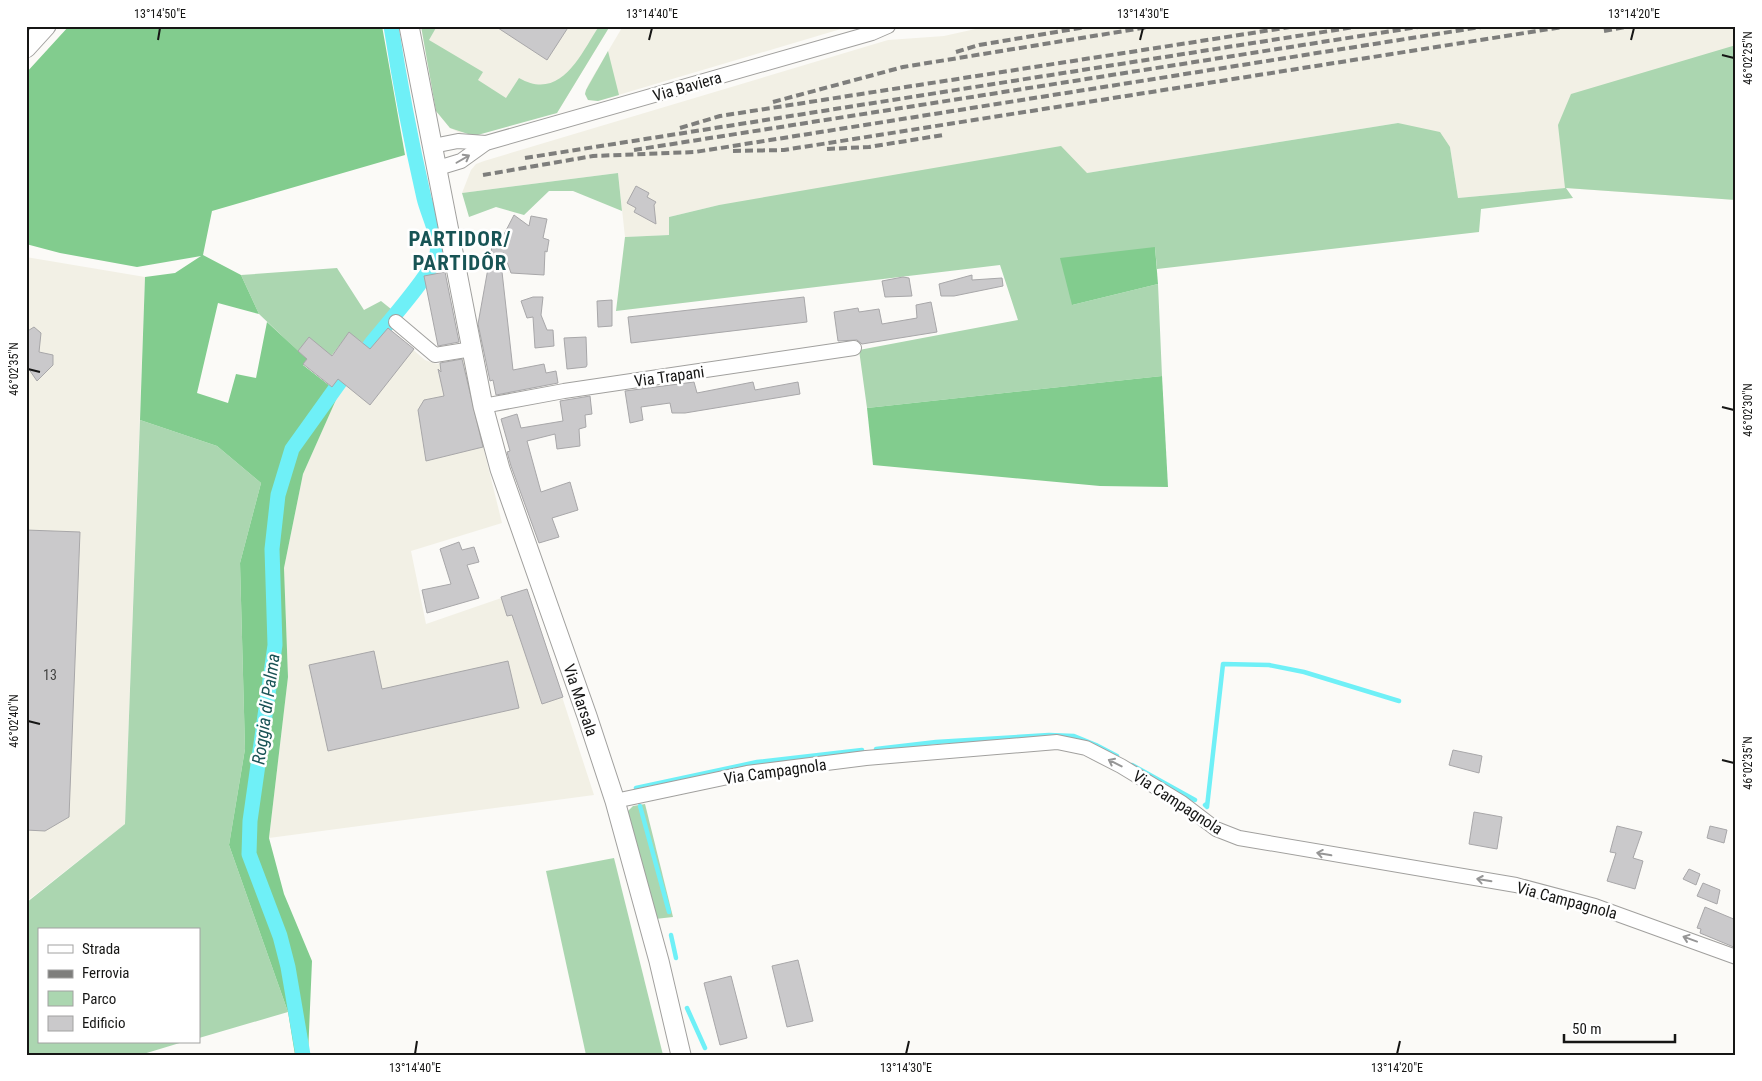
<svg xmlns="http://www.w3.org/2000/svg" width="1762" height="1081" font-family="'Roboto Condensed',sans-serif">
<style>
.built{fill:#f2f0e5}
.green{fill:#abd6b0}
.forest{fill:#82cc8e}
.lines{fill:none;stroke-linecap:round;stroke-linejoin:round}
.stream{stroke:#6ff0f7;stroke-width:4.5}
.canal{stroke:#6ff0f7;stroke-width:15}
.building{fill:#cac9cb;stroke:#a8a7a9}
.street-casing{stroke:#a1a09e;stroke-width:16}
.secondary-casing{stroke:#a1a09e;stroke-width:21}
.street{stroke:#fff;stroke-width:14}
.secondary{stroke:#fff;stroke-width:19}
.rail{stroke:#7e7e7c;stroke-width:4;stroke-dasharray:8 4;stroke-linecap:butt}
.oneway{stroke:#969696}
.ticks{fill:none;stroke:#161615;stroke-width:2}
.labels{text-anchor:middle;stroke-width:5;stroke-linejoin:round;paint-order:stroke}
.number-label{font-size:14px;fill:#434342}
.street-label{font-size:16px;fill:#161615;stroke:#fff}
.water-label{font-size:18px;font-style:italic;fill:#1a5356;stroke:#fff}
.district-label{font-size:21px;font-weight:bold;letter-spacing:1px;fill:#185455;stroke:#fff}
.neatline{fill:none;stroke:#161615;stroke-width:2}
.ticks-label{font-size:12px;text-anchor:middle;fill:#161615}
</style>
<rect width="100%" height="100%" fill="#fbfaf7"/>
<g class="built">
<path d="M 421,26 L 610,26 L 557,113 L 460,133 L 450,128 L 436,111 Z"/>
<path d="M 623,26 L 851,26 L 598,101 L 588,100 L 585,94 L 588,85 Z"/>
<path d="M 989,26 L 1736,26 L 1736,200 L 1565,188 L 1458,198 L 1450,147 L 1398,123 L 1087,173 L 719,205 L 669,217 L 669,235 L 625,237 L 618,173 L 462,193 L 471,170 L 476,164 L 484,161 L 888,40 L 944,36 Z"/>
<path d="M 26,257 L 145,277 L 125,824 L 26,902 Z"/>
<path d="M 388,328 L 425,360 L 437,364 L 464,358 L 481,438 L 502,523 L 411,551 L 426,624 L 527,589 L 594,795 L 269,838 L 288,677 L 284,568 L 303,474 L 343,383 L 340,377 L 332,387 L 303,364 L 307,359 L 298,351 L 309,337 L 349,332 L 370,349 Z"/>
</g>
<g class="green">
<path d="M 421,26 L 437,26 L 429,40 L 483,72 L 478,80 L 506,98 L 519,78 C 561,102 581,54 599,26 L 610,26 L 557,113 L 474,136 L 450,128 L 436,111 Z"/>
<path d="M 1736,45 L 1736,200 L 1566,188 L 1573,198 L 1481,209 L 1479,232 L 1157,269 L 1155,247 L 1072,305 L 1158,284 L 1162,376 L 867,408 L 859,350 L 1018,320 L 1000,265 L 616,311 L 625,237 L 669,235 L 669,217 L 719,205 L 1061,146 L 1087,173 L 1398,123 L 1440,132 L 1450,147 L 1458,198 L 1565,188 L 1558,125 L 1571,94 Z"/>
<path d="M 608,51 L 619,95 L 598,101 L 588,100 L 585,94 L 586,90 Z"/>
<path d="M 618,173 L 622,211 L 573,191 L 549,191 L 524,215 L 496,207 L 469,217 L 462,193 Z"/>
<path d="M 337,268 L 364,310 L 381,301 L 391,309 L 363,343 L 349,333 L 328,360 L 310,338 L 298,351 L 259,314 L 241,275 Z"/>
<path d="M 140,420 L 217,446 L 261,483 L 240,563 L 245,749 L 229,845 L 288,1012 L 199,1038 L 199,930 L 39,930 L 39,1042 L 183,1042 L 140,1055 L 26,1055 L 26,903 L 125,824 Z"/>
<path d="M 645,804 L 673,917 L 655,919 L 627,812 L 633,806 Z"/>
<path d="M 614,858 L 663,1055 L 586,1055 L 546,871 Z"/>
</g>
<g class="forest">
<path d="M 69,26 L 382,26 L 405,155 L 212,211 L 203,255 L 241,275 L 259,314 L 218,303 L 197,393 L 228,403 L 236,374 L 256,378 L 267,322 L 307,359 L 303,365 L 339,393 L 303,474 L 284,568 L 288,677 L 269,838 L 284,894 L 312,961 L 308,1055 L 295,1055 L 288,1012 L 229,845 L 245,749 L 240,563 L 261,483 L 217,446 L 140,420 L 145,277 L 175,273 L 201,256 L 137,267 L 60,253 L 26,244 L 26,73 Z"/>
<path d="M 1155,247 L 1158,284 L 1072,305 L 1060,258 Z"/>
<path d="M 1162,376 L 1168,487 L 1100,486 L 873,465 L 867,408 Z"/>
</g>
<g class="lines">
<g class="stream">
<path d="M 876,749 L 936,742 L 1049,735 L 1074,736 L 1096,745 L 1117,756"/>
<path d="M 1132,765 L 1195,800"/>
<path d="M 637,790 L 636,788 L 757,762 L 862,750"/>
<path d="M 1205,805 L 1207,807 L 1223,664 L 1269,665 L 1304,672 L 1399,701"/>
<path d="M 640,806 L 669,912"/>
<path d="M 671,935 L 676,958"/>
<path d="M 687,1008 L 705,1048"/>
</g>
<g class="canal">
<path d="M 370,345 C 383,328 435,271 437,253 C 440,236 428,215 424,198 C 411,141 400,84 391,26"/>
<path d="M 303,1055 L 288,967 L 280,936 L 249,854 L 250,821 L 275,645 L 272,549 L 278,495 L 292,449 L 345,375"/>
</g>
</g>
<g class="building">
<path d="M 495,26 L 569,26 L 547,60 Z"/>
<path d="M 636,186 L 649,193 L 647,197 L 656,202 L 654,205 L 656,224 L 634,212 L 636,208 L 627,203 Z"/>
<path d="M 514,215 L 529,226 L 531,216 L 547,219 L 543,238 L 549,240 L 547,252 L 545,251 L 544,275 L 511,273 L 504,253 L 500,254 L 513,370 L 544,364 L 546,373 L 556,371 L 558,383 L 496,395 L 493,380 L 490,381 L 478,324 L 494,235 L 498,235 L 499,244 Z"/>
<path d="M 445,272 L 459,342 L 438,346 L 424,276 Z"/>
<path d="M 972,275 L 972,280 L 1002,278 L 1003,286 L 954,296 L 941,296 L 939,284 Z"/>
<path d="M 903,277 L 909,278 L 912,296 L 885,297 L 882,281 Z"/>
<path d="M 533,297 L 543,297 L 541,315 L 547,330 L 553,330 L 554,346 L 535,348 L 533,317 L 527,318 L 521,301 Z"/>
<path d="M 804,297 L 807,322 L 631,343 L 628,317 Z"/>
<path d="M 612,300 L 612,326 L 598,327 L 597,301 Z"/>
<path d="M 931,302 L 937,332 L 862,344 L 857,340 L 838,341 L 834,312 L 858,308 L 859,312 L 879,309 L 882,324 L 917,318 L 916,305 Z"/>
<path d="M 34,327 L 41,333 L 39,352 L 53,355 L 53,365 L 37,381 L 26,365 L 26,332 Z"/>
<path d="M 388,328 L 414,349 L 370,405 L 338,379 L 332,387 L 303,364 L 307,359 L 298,351 L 309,337 L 332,356 L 349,332 L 370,349 Z"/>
<path d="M 586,337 L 587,365 L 586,367 L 567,369 L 564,338 Z"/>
<path d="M 462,359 L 483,447 L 426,461 L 418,410 L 424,400 L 444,396 L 438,369 L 441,372 L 440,363 Z"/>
<path d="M 694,382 L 697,393 L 753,382 L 755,390 L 798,382 L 800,394 L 685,413 L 672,413 L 670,403 L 641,407 L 643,420 L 630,423 L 625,391 Z"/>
<path d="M 590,396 L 592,414 L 585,415 L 586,427 L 579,429 L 580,446 L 557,449 L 555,434 L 527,441 L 541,492 L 570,482 L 578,510 L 552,518 L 559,537 L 539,543 L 511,466 L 507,452 L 510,451 L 501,419 L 517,414 L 521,428 L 563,421 L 560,401 Z"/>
<path d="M 26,530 L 80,532 L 69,817 L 45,831 L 26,830 Z"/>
<path d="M 459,542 L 462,550 L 474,547 L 479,562 L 467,565 L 479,598 L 427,613 L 422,590 L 451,584 L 440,549 Z"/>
<path d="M 527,589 L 563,697 L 542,704 L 512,615 L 507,616 L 501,597 Z"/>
<path d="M 374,651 L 382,689 L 508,661 L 519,708 L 328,751 L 309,665 Z"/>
<path d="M 1453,750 L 1482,756 L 1479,773 L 1449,765 Z"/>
<path d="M 1474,812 L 1502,817 L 1497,849 L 1469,844 Z"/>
<path d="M 1617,826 L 1642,832 L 1633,858 L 1643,861 L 1635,889 L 1607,881 L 1616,853 L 1610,852 Z"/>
<path d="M 1710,826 L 1727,830 L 1724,843 L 1707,838 Z"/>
<path d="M 1689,869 L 1700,874 L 1696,885 L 1683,879 Z"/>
<path d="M 1703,883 L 1720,890 L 1717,904 L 1697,896 Z"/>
<path d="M 1705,907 L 1736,920 L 1736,948 L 1700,933 L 1701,929 L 1697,928 Z"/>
<path d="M 798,960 L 813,1021 L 787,1027 L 772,966 Z"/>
<path d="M 731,976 L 747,1038 L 720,1045 L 704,983 Z"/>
</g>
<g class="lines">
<defs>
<g id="street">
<path d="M 433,146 L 458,141 L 486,143"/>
<path d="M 438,168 L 461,161 L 486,143 L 872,33 L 888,26"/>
<path d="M 396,322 L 435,355 L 472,349"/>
<path d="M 483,406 L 564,391 L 854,348"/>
<path d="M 615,801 L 747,773 L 866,758 L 1057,742 L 1086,748 L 1121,766 L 1182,803 L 1216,829 L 1239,838 L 1516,885 L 1595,906 L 1736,957"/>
</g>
<g id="secondary">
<path d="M 409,26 L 483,406 L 500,469 L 587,716 L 615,801 L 659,961 L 681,1055"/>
<path d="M 26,48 L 46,26"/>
</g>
</defs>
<use href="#street" class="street-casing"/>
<use href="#secondary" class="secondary-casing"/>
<use href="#street" class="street"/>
<use href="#secondary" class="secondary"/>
<g class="rail">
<path d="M 1604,31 L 1631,26"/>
<path d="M 956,52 L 979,45 L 1092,26"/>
<path d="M 773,102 L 903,67 L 1155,26"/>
<path d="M 680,128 L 720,116 L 1297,26"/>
<path d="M 827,149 L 869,147 L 943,135"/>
<path d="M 634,150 L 1424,26"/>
<path d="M 733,151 L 784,150 L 1569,26"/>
<path d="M 525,158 L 1361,26"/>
<path d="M 483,175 L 593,156 L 695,152 L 1487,26"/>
</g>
</g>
<defs><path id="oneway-shaft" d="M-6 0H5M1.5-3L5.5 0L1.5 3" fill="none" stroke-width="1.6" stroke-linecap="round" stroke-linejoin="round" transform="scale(1.25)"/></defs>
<g class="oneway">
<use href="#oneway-shaft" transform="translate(463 159) rotate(-30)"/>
<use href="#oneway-shaft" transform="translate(1115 763) rotate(-153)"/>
<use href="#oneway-shaft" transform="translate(1324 854) rotate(-170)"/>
<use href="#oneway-shaft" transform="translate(1484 880) rotate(-171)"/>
<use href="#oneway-shaft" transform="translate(1690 939) rotate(-160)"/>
</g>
<path class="ticks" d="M 158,40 L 160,28M 649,40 L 652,28M 1140,40 L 1143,28M 1631,40 L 1634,28M 1722,55 L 1734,58M 28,369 L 40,372M 1722,407 L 1734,410M 28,721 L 40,724M 1722,760 L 1734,763M 415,1054 L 417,1041M 906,1054 L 909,1041M 1397,1054 L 1400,1041"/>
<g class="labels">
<g class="number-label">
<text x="50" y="680">13</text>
</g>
<g class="street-label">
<text transform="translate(687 86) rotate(-16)" y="6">Via Baviera</text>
<text transform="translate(669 376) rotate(-8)" y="6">Via Trapani</text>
<text transform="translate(581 700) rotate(71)" y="6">Via Marsala</text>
<text transform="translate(775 771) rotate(-8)" y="6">Via Campagnola</text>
<text transform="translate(1178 802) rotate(33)" y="6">Via Campagnola</text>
<text transform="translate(1567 900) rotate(15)" y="6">Via Campagnola</text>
</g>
<g class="water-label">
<text transform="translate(266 709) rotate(-82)" y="6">Roggia di Palma</text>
</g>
<g class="district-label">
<text x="460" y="246">PARTIDOR/<tspan x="460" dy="24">PARTIDÔR</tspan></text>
</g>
</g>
<rect width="1762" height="1081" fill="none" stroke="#ffffff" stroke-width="55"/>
<rect x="38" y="928" width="162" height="115" fill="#ffffff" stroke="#a2a2a1"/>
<rect x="48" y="945" width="25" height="8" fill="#ffffff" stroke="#a2a2a1"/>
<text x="82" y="954" font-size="15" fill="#161615">Strada</text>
<rect x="48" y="970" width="25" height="8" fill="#7e7e7c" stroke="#a2a2a1"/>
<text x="82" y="978" font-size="15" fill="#161615">Ferrovia</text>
<rect x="48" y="991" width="25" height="15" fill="#abd6b0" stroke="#a2a2a1"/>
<text x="82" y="1004" font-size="15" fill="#161615">Parco</text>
<rect x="48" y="1016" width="25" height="15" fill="#cac9cb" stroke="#a2a2a1"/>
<text x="82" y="1028" font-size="15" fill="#161615">Edificio</text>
<path d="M1564 1034v8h111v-8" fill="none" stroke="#161615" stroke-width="2.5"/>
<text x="1572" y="1034" font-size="15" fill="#161615" stroke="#ffffff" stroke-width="4" paint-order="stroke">50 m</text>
<rect x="28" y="28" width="1706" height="1026" class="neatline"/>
<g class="ticks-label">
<text x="160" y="18">13°14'50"E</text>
<text x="652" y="18">13°14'40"E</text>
<text x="1143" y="18">13°14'30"E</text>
<text x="1634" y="18">13°14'20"E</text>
<text transform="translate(1748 58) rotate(-90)" y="4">46°02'25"N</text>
<text transform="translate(14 369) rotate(-90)" y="4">46°02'35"N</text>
<text transform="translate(1748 410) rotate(-90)" y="4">46°02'30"N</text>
<text transform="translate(14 721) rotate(-90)" y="4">46°02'40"N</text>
<text transform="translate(1748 763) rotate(-90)" y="4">46°02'35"N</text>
<text x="415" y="1072">13°14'40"E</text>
<text x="906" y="1072">13°14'30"E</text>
<text x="1397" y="1072">13°14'20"E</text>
</g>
</svg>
